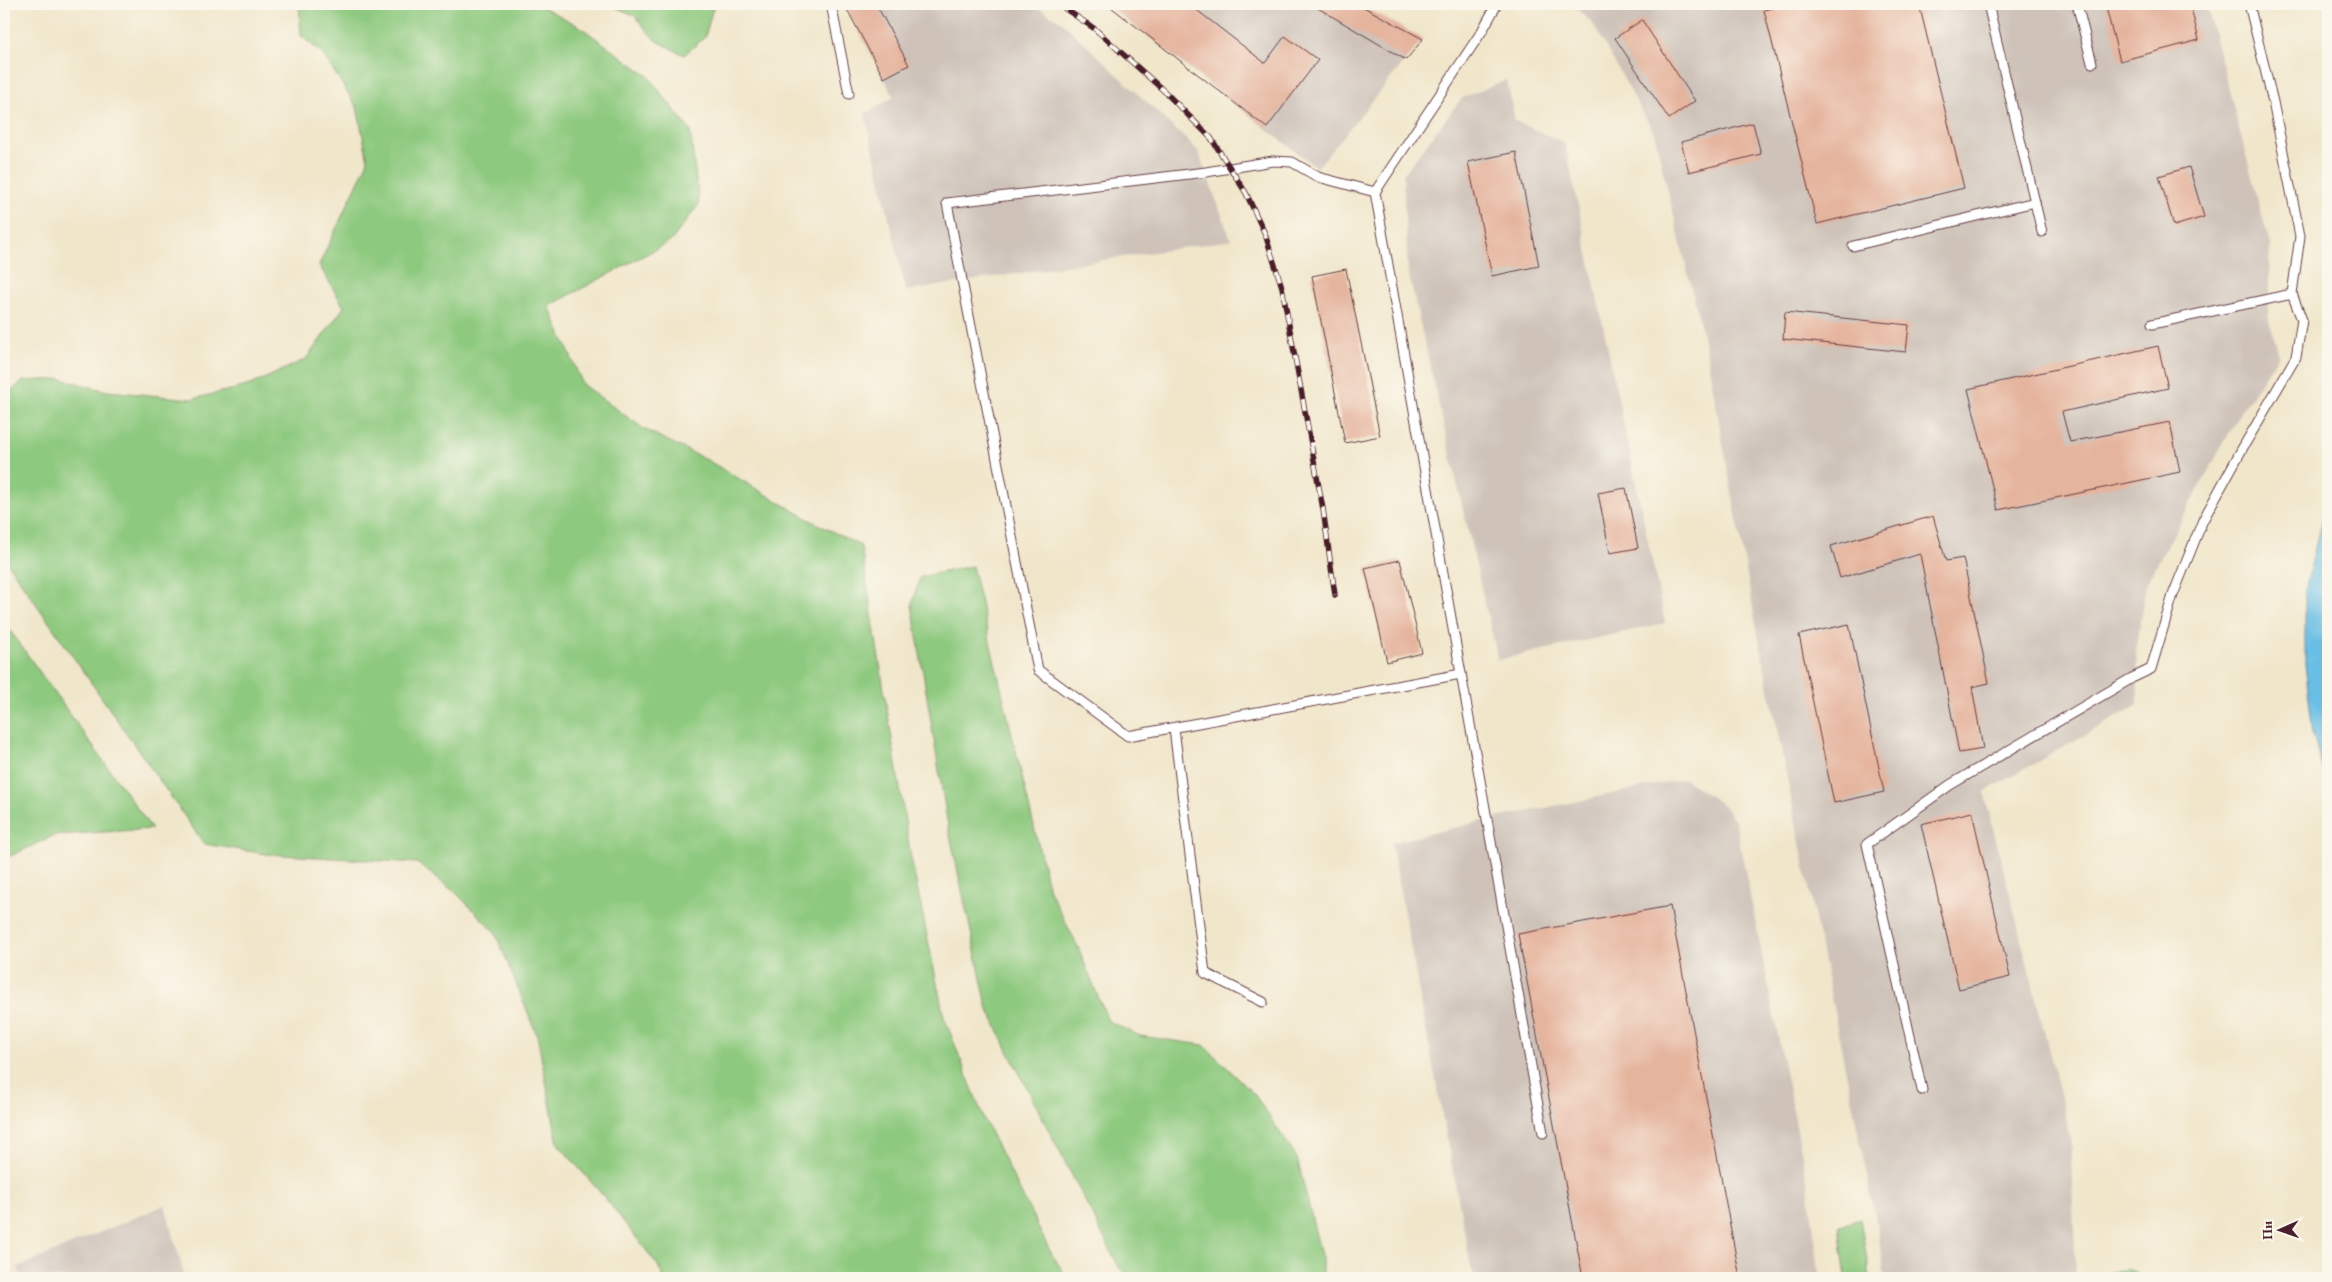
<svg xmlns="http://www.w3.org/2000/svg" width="2332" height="1282" font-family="'EB Garamond',serif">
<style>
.industrial{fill:#cec2b9}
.green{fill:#8dc97e;stroke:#6c7454}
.water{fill:#68bee5;stroke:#596e88}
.building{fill:#e5b49d}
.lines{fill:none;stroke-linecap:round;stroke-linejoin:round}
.service-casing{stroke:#633d43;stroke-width:11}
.service{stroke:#fff;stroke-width:9}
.rail-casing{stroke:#4a1f2b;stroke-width:5.5}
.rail{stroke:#fbf7ec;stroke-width:4;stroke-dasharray:11;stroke-linecap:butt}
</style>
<rect width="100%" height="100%" fill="#fbf7ec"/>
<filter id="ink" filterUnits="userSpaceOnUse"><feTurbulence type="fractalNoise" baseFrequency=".02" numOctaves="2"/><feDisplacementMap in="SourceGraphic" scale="10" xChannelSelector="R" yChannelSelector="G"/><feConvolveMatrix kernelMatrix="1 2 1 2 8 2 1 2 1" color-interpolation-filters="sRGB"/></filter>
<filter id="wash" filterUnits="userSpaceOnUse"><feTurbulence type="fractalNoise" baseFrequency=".0096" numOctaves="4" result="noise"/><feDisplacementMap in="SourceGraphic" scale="20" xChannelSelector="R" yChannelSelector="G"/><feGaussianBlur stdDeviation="1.12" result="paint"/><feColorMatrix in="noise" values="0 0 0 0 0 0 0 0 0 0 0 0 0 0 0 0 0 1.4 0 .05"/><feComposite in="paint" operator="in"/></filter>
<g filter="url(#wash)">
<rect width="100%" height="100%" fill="#f0e6ca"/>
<g class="industrial">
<path d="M 844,4 L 1032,4 L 1062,22 L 1198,151 L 1231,240 L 906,291 L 865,114 L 894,97 Z"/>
<path d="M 1106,4 L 1358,4 L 1423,39 L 1317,168 Z"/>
<path d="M 1572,4 L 2206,4 L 2270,245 L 2268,316 L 2279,355 L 2243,408 L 2146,584 L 2136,646 L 2138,705 L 1984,792 L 2070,1134 L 2076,1278 L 1885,1278 L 1878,1231 L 1754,614 L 1705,344 L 1654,133 L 1593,24 Z"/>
<path d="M 1507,80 L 1515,121 L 1565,143 L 1665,623 L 1498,660 L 1408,271 L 1403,175 L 1462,98 Z"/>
<path d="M 1684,779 L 1723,805 L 1735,820 L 1808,1186 L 1820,1278 L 1473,1278 L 1391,843 L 1487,820 Z"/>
<path d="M 165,1205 L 185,1278 L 21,1278 L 18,1267 Z"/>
</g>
<g class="green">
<path d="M 299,4 L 537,4 L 579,26 L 647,75 L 690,130 L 699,204 L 671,241 L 549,306 L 583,385 L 644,429 L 707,460 L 810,520 L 861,546 L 911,858 L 944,1017 L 984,1119 L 1050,1251 L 1067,1278 L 664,1278 L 657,1264 L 605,1198 L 558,1144 L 537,1035 L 495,932 L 456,893 L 417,863 L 266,854 L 204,844 L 4,558 L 4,397 L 23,381 L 61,379 L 107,391 L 192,399 L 251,385 L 306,359 L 344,307 L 319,265 L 368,161 L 357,107 L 322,53 L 301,36 Z"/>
<path d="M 607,4 L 714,4 L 705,37 L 684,55 L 655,40 L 634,15 Z"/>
<path d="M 972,566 L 1049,890 L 1078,947 L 1108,1021 L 1140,1036 L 1204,1045 L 1255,1095 L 1297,1158 L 1322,1259 L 1322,1278 L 1129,1278 L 1119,1267 L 1009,1053 L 987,1006 L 948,826 L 912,605 L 920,577 Z"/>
<path d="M 4,622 L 152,829 L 55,835 L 4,859 Z"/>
<path d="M 1860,1219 L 1870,1278 L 1846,1278 L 1839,1226 Z"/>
<path d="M 2127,1269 L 2147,1278 L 2092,1278 L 2092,1276 Z"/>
</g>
<path class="water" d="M 2328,500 L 2328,790 L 2313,734 L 2305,664 L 2305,591 L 2321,522 Z"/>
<g id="blocks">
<g class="building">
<path d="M 844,4 L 876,4 L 909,65 L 884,78 Z"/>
<path d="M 1107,4 L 1189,4 L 1265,63 L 1285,36 L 1318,60 L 1267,128 Z"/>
<path d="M 1311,4 L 1358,4 L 1423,39 L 1406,60 Z"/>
<path d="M 1788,4 L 1919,4 L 1964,188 L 1817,224 L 1764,10 Z"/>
<path d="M 2105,4 L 2190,4 L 2199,40 L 2120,61 Z"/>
<path d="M 1642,20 L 1695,101 L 1669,119 L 1615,38 Z"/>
<path d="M 1753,123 L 1761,154 L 1689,172 L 1681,142 Z"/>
<path d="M 1516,152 L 1539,266 L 1492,276 L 1468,162 Z"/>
<path d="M 2189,167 L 2204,217 L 2174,226 L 2159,176 Z"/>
<path d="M 1346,269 L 1380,436 L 1345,443 L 1312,276 Z"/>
<path d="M 1785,312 L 1909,325 L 1906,352 L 1783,339 Z"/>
<path d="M 2158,346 L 2168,388 L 2062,412 L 2070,442 L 2170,422 L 2180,472 L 1998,510 L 1968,389 Z"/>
<path d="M 1626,488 L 1638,548 L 1610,553 L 1598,493 Z"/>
<path d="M 1933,516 L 1946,561 L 1963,558 L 1989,683 L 1972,687 L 1983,749 L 1959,753 L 1920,554 L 1840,578 L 1831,546 Z"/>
<path d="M 1400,560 L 1422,653 L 1387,662 L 1365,568 Z"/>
<path d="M 1849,624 L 1884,792 L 1834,803 L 1799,635 Z"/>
<path d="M 1972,812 L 2010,977 L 1959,989 L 1921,824 Z"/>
<path d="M 1670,906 L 1740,1278 L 1583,1278 L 1518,934 Z"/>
</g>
</g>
</g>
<g filter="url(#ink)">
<use href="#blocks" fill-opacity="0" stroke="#633d43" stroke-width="1"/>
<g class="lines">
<defs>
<g id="service">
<path d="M 831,4 L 849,94"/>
<path d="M 1497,4 L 1482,31 L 1375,192 L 1543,1133"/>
<path d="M 1988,4 L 2042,232"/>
<path d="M 2077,4 L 2092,63"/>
<path d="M 2249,4 L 2273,102 L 2300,236 L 2292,294"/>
<path d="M 1375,192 L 1318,177 L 1292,162 L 1273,161 L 1206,172 L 947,203 L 1038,670 L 1128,736 L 1461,674"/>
<path d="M 1853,246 L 2035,202"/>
<path d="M 1174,729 L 1205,973 L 1263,1002"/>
<path d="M 1922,1090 L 1867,844 L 1950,785 L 2132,678 L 2151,669 L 2173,595 L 2203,520 L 2242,449 L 2296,357 L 2302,320 L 2292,294 L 2152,324"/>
</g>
</defs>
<use href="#service" class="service-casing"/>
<use href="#service" class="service"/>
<defs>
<path id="rail" d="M 1058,4 L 1095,29 L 1163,90 L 1211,138 L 1246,193 L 1265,234 L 1282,287 L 1323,509 L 1335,595"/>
</defs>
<use href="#rail" class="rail-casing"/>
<use href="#rail" class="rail"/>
</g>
</g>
<rect width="2332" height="1282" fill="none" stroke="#fbf7ec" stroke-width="20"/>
<g transform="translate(2280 1230) rotate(268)" stroke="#fbf7ec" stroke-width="4" paint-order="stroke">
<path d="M0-4L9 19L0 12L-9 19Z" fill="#4a1f2b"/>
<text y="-8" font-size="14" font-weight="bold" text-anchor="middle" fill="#4a1f2b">Пн</text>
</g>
</svg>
